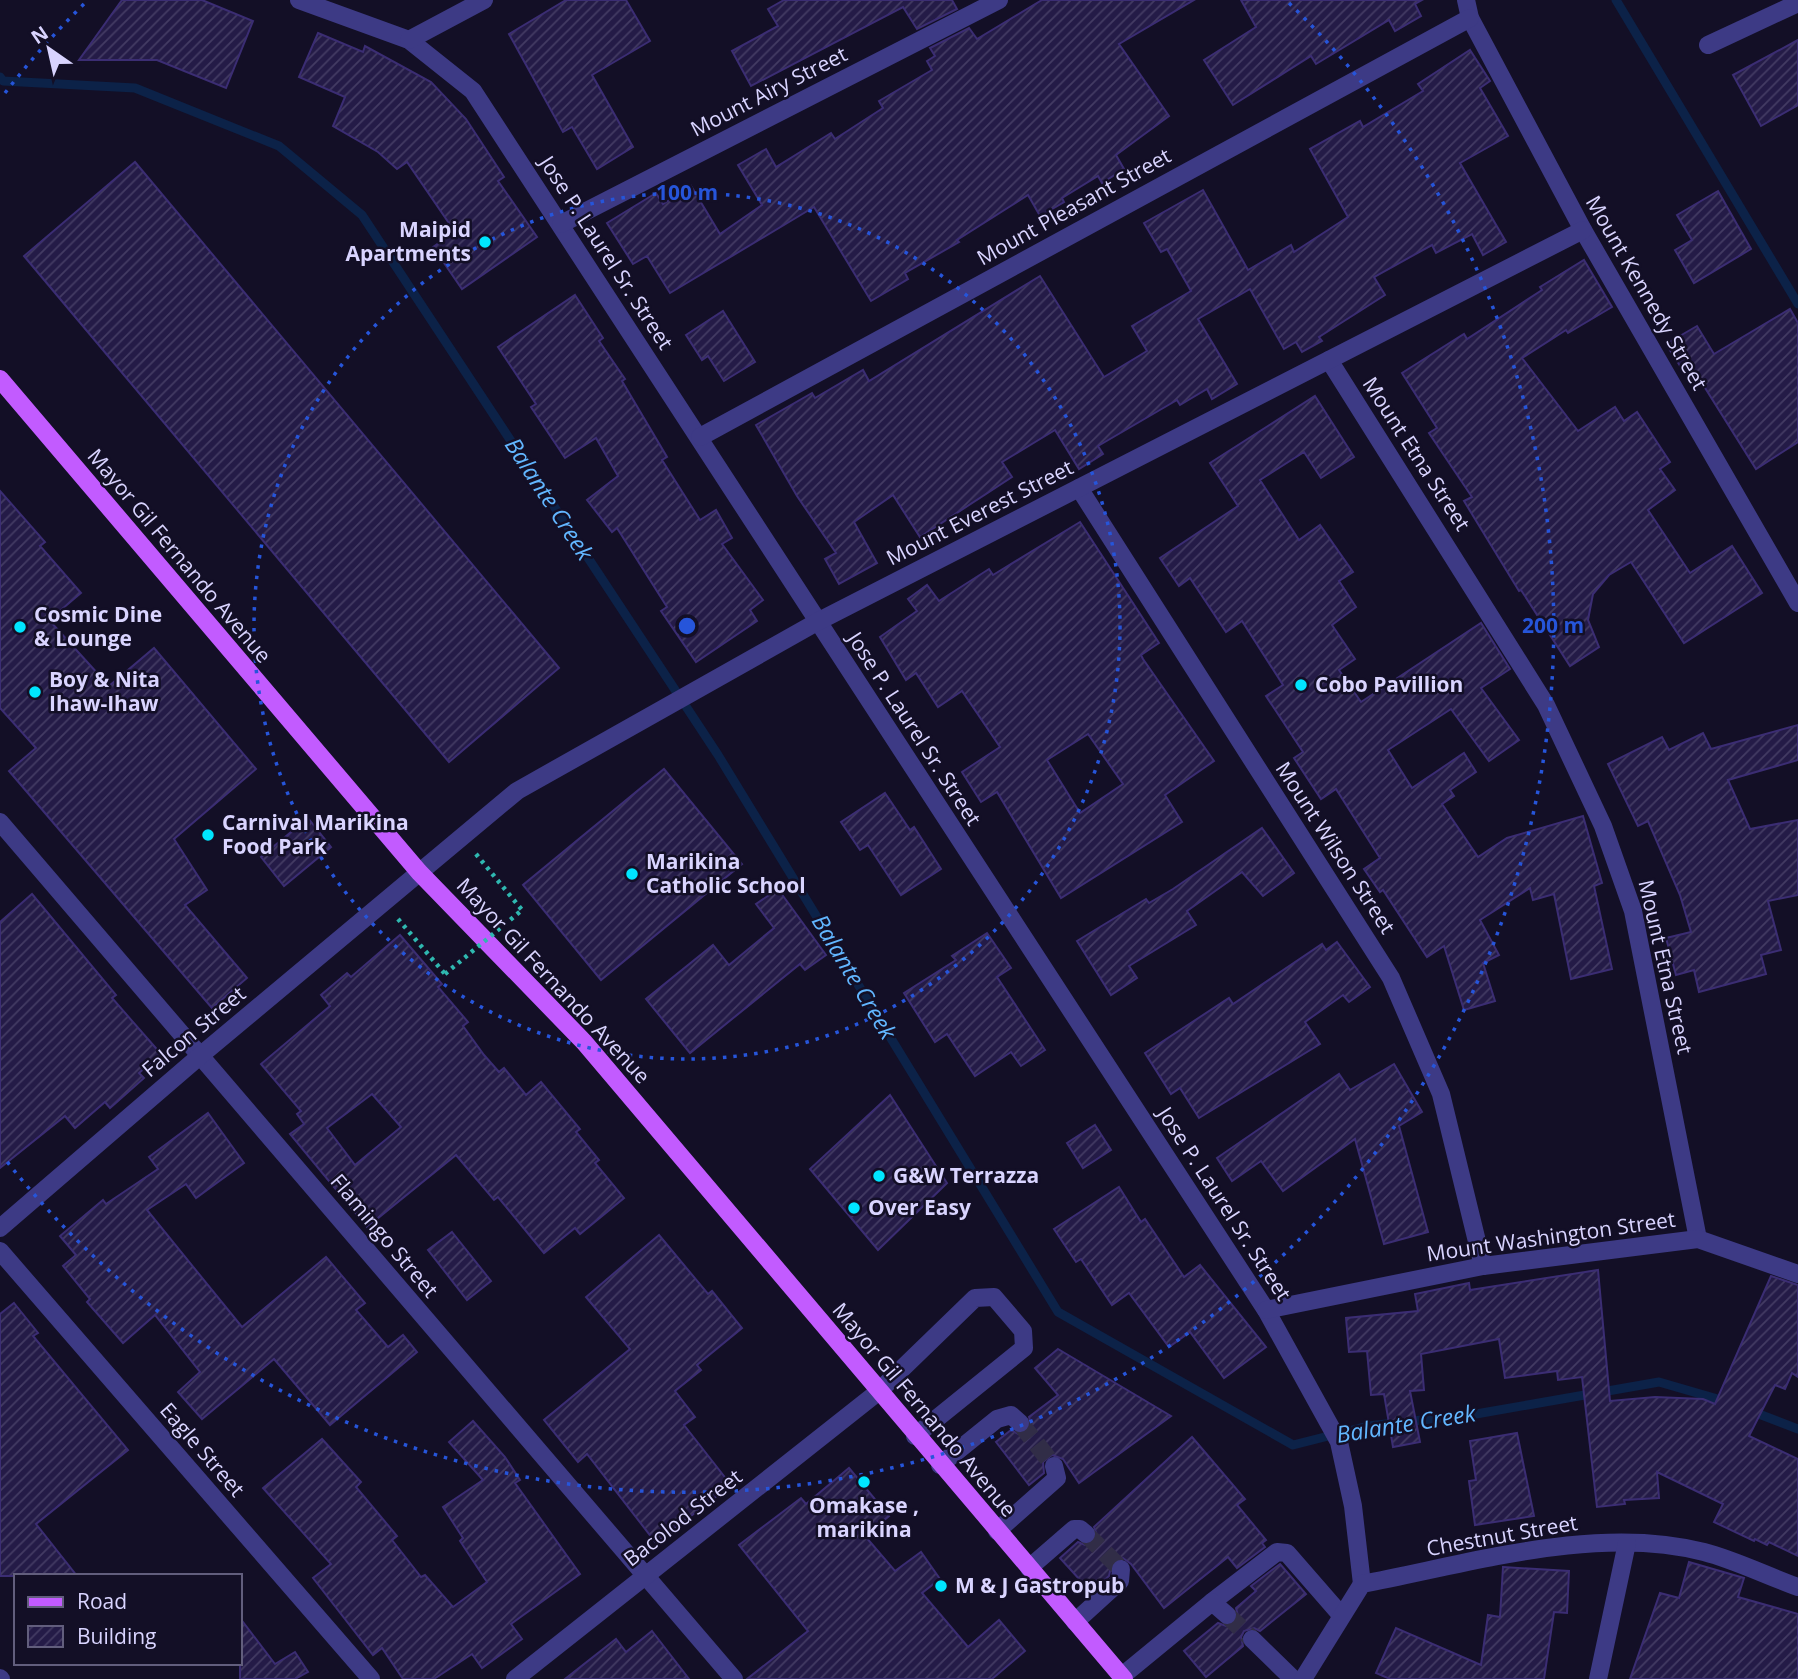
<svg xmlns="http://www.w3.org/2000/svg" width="1798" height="1679" font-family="'Open Sans',sans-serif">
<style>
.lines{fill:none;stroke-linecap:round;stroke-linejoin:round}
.stream{stroke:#0c2248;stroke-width:9}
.building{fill:url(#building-hatch);stroke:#3b2d73;stroke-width:2;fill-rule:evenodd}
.minor-tunnel{stroke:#312d47;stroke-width:18;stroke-dasharray:18 9;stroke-linecap:butt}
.path{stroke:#2fb8b0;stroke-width:4.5;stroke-dasharray:3.5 5;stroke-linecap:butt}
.minor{stroke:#3d3a85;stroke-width:18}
.major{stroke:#c25bff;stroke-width:18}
.path-bridge{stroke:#2fb8b0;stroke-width:4.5;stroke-dasharray:3.5 5;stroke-linecap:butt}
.ring{fill:none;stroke:#2655da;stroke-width:3.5;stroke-dasharray:3.5 7}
.poi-dot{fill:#00e5ff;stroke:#130f26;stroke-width:2.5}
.labels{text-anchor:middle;stroke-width:5;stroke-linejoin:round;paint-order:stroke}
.street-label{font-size:21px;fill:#d9d4ff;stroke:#130f26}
.poi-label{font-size:21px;font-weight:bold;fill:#d9d4ff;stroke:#130f26;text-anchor:start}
.water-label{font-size:23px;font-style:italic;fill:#62b6ff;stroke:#130f26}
.centre{fill:#2655da;stroke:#130f26;stroke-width:3.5}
.ring-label{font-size:21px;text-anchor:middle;font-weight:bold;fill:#2655da;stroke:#130f26;stroke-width:5;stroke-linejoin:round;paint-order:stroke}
</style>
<defs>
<pattern id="building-hatch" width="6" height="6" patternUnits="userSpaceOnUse" patternTransform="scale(1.75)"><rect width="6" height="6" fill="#241b47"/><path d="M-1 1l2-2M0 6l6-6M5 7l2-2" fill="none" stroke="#433b63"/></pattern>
</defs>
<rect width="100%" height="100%" fill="#130f26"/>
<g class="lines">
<g class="stream">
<path d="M 1616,0 L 1798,304"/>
<path d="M 0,77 L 3,81 L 135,88 L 279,146 L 362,215 L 718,755 L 1058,1312 L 1293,1445 L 1368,1426 L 1476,1414 L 1659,1382 L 1728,1402"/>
<path d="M 1751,1411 L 1798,1429"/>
</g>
</g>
<g class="building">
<path d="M 122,0 L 202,0 L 253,21 L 226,88 L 157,60 L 79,60 Z"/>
<path d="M 566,0 L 626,0 L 650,41 L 592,75 L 633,147 L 597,169 L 572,127 L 563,132 L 509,34 Z"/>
<path d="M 784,0 L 952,0 L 957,9 L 917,29 L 903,7 L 751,86 L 732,51 L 778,26 L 768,9 Z"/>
<path d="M 1042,0 L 1194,0 L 1119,44 L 1169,116 L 1116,155 L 1124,169 L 1102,183 L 1098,176 L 1062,198 L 1064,202 L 1040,216 L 1028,195 L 957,240 L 959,242 L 905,273 L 908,279 L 871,301 L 814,207 L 670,293 L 647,256 L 633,264 L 607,223 L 656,193 L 663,204 L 691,186 L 720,234 L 762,205 L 738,165 L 766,149 L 776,167 L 831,133 L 835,139 L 883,108 L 879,101 L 932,70 L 927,61 L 935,56 L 930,48 L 969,28 L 977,39 Z"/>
<path d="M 1241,0 L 1422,0 L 1415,4 L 1421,16 L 1395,31 L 1389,20 L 1316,64 L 1311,56 L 1233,105 L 1204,60 L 1256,27 Z"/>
<path d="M 318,33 L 363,52 L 365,46 L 431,82 L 466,119 L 504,177 L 498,181 L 537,237 L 462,289 L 433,247 L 455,232 L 407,162 L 397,169 L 378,152 L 333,126 L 345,97 L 299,77 Z"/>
<path d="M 1798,40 L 1798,105 L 1761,126 L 1733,75 Z"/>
<path d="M 1470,50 L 1490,81 L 1480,88 L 1508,136 L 1460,163 L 1506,242 L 1483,255 L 1472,234 L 1436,253 L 1432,245 L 1374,277 L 1385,295 L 1319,337 L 1322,341 L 1302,352 L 1296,342 L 1284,349 L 1250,289 L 1198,319 L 1237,384 L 1212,399 L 1207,389 L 1180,405 L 1177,400 L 1098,446 L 1103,454 L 1079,469 L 1055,430 L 1002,462 L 1012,477 L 920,537 L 893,495 L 854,522 L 877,563 L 839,584 L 825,559 L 836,553 L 797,496 L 756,425 L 812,393 L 815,398 L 863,370 L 869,381 L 1040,276 L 1104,377 L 1147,351 L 1132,326 L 1191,291 L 1167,249 L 1161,252 L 1144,223 L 1203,190 L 1248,270 L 1291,245 L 1294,252 L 1348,217 L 1310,149 L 1360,121 L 1363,127 L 1423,91 L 1418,84 Z"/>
<path d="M 135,162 L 559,668 L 449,762 L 24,256 Z"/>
<path d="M 1718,191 L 1751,249 L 1694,283 L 1675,250 L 1692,240 L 1677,215 Z"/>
<path d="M 1584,260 L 1612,307 L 1568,333 L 1566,330 L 1522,358 L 1578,431 L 1615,407 L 1624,421 L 1637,412 L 1670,462 L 1660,469 L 1675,490 L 1648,510 L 1690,573 L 1732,546 L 1762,593 L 1684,643 L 1631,562 L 1609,575 L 1593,594 L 1588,620 L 1599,647 L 1570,666 L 1521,590 L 1519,591 L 1464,501 L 1472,497 L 1429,433 L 1437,428 L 1402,373 L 1464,334 L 1467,339 L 1542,290 L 1540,287 Z"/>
<path d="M 575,295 L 603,338 L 599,341 L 625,379 L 622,381 L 667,457 L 662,460 L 700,520 L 716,510 L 732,538 L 722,544 L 763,600 L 750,610 L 757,621 L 696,662 L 661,611 L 667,607 L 617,528 L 612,532 L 587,500 L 618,476 L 596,438 L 565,458 L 531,407 L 536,404 L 498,347 Z"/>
<path d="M 1790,309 L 1798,323 L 1798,442 L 1756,469 L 1690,364 L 1682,369 L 1666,344 L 1697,326 L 1714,354 Z"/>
<path d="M 723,311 L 755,362 L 724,381 L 708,356 L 702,360 L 686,335 Z"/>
<path d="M 1315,396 L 1354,457 L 1321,478 L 1304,452 L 1260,480 L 1299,540 L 1320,525 L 1353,572 L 1339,581 L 1356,607 L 1332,625 L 1355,659 L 1339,670 L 1361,702 L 1481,623 L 1510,669 L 1481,688 L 1519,740 L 1489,761 L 1451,709 L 1388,750 L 1412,788 L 1464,753 L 1476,772 L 1450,790 L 1454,796 L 1442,804 L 1478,857 L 1507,838 L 1583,816 L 1602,883 L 1594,886 L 1612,969 L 1571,979 L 1554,894 L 1533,900 L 1530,888 L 1480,920 L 1499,955 L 1483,963 L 1495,1001 L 1464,1010 L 1444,946 L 1427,957 L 1383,890 L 1380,892 L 1364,869 L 1380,858 L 1336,789 L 1321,799 L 1294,758 L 1303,752 L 1266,696 L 1283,685 L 1242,621 L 1226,632 L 1190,578 L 1179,586 L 1160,558 L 1238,506 L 1210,463 Z"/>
<path d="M 0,491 L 45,542 L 40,546 L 81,593 L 49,620 L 109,686 L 154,648 L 256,769 L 174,839 L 207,890 L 185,905 L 247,978 L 212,1008 L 9,771 L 36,748 L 0,708 Z"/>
<path d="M 1080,522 L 1159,643 L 1141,655 L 1143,659 L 1214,761 L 1165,795 L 1182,822 L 1061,898 L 997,792 L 981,802 L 962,772 L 1000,747 L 962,691 L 938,707 L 916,673 L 906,680 L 880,637 L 917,611 L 908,599 L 927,585 L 939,601 L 989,569 L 993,575 ZM 1088,734 L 1123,784 L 1080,813 L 1047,760 Z"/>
<path d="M 1798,725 L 1798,760 L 1728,780 L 1750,829 L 1798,820 L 1798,895 L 1768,901 L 1781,950 L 1761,955 L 1766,974 L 1699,992 L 1694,970 L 1676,975 L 1666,938 L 1691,932 L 1680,895 L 1648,821 L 1638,826 L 1608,764 L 1662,737 L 1669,750 L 1703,733 L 1711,749 Z"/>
<path d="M 664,769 L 742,864 L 601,980 L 523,885 Z"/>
<path d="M 885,793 L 910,830 L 914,827 L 941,869 L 901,895 L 868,845 L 860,850 L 841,822 Z"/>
<path d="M 308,818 L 331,847 L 284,886 L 261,857 Z"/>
<path d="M 1262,828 L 1294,873 L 1263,896 L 1242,872 L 1187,911 L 1196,925 L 1129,966 L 1137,978 L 1111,995 L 1077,941 L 1146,899 L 1149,903 L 1173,889 Z"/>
<path d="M 778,889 L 826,955 L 805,970 L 800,964 L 690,1053 L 646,999 L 713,945 L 729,965 L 774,928 L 756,904 Z"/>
<path d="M 32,894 L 116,995 L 112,998 L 161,1054 L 139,1073 L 144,1078 L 110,1108 L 105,1102 L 75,1128 L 65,1116 L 0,1168 L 0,922 Z"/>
<path d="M 987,933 L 1011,968 L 997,977 L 1045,1050 L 1021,1066 L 1011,1052 L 975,1076 L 947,1034 L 935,1042 L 904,993 L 956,960 L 952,956 Z"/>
<path d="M 400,935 L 442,984 L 438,987 L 468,1022 L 463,1026 L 484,1055 L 499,1072 L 504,1068 L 526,1095 L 541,1082 L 580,1129 L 576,1132 L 599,1160 L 595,1163 L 624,1198 L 580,1234 L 575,1228 L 544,1253 L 498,1197 L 494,1200 L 456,1155 L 367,1227 L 290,1134 L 304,1124 L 297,1114 L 301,1111 L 261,1064 L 330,1006 L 321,995 L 347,973 L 351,977 ZM 372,1094 L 401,1127 L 355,1165 L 327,1128 Z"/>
<path d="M 1337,942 L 1370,987 L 1349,1002 L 1343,995 L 1305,1022 L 1320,1044 L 1199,1118 L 1180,1088 L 1171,1094 L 1145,1053 L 1229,998 L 1233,1004 L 1322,944 L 1326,950 Z"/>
<path d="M 1394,1064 L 1422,1112 L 1399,1126 L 1428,1232 L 1384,1244 L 1355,1139 L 1283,1191 L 1261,1161 L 1232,1181 L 1217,1158 L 1339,1074 L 1350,1090 Z"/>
<path d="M 890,1095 L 947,1183 L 878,1250 L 810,1169 Z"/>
<path d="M 208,1113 L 244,1163 L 196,1198 L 186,1184 L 147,1210 L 242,1327 L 326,1257 L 365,1303 L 356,1310 L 388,1347 L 403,1335 L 417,1352 L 330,1425 L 274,1359 L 202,1419 L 178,1392 L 200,1372 L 155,1315 L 123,1343 L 87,1302 L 90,1299 L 63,1266 L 76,1255 L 60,1236 L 103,1200 L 106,1204 L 158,1169 L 149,1157 Z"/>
<path d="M 1095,1125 L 1111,1150 L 1083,1168 L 1067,1143 Z"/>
<path d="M 1119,1187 L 1141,1222 L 1145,1219 L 1184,1277 L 1200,1265 L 1266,1347 L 1224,1378 L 1190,1332 L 1169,1347 L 1129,1293 L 1112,1305 L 1081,1259 L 1076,1262 L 1054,1229 Z"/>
<path d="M 452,1232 L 491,1281 L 467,1300 L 428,1250 Z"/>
<path d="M 659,1235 L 708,1294 L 712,1291 L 742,1328 L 697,1365 L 701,1370 L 675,1391 L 695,1417 L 684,1425 L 731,1485 L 656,1543 L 587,1454 L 578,1462 L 544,1420 L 630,1349 L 586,1297 Z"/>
<path d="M 1598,1270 L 1610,1401 L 1655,1397 L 1703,1399 L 1715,1404 L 1771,1276 L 1798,1285 L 1798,1377 L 1792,1373 L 1785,1389 L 1775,1385 L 1749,1436 L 1798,1459 L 1798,1556 L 1769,1542 L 1767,1545 L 1755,1539 L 1754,1541 L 1714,1522 L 1723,1504 L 1657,1472 L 1659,1498 L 1624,1500 L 1625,1504 L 1597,1507 L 1582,1377 L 1558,1380 L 1557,1371 L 1505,1378 L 1499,1339 L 1421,1354 L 1424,1390 L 1410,1391 L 1420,1442 L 1393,1447 L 1384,1394 L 1371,1395 L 1367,1351 L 1349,1352 L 1346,1318 L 1418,1311 L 1415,1294 L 1469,1283 L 1470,1290 Z"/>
<path d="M 14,1303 L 38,1333 L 33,1336 L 128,1450 L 36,1524 L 77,1576 L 0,1576 L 0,1314 Z"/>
<path d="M 1058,1349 L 1171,1416 L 1079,1483 L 1063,1459 L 1052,1455 L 1043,1462 L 1044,1473 L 1029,1485 L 996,1442 L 1011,1430 L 1018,1434 L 1028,1431 L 1031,1425 L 1029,1417 L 1058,1395 L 1035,1368 Z"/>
<path d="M 473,1421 L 505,1457 L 520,1480 L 515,1483 L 580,1574 L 511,1624 L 522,1639 L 482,1668 L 472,1654 L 434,1679 L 403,1679 L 382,1648 L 373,1655 L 313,1578 L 331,1564 L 263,1488 L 322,1439 L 361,1482 L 356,1487 L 397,1536 L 392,1540 L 421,1577 L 425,1575 L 453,1607 L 487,1582 L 460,1541 L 463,1538 L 443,1507 L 483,1480 L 449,1442 Z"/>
<path d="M 1517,1433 L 1534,1516 L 1475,1525 L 1469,1481 L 1476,1480 L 1470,1441 Z"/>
<path d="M 1192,1437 L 1245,1499 L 1237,1505 L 1266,1540 L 1262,1543 L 1265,1547 L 1237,1568 L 1228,1557 L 1164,1608 L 1131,1564 L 1123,1558 L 1112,1562 L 1109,1576 L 1091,1592 L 1060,1558 L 1078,1542 L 1085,1545 L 1094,1542 L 1097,1535 L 1094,1527 Z"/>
<path d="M 849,1468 L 889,1516 L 865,1536 L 895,1571 L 921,1552 L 940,1579 L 922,1593 L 968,1647 L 999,1620 L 1025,1651 L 992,1679 L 747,1679 L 808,1631 L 739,1545 L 801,1498 L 806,1504 Z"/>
<path d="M 1689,1562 L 1744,1578 L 1738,1597 L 1798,1614 L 1798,1679 L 1630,1679 L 1660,1593 L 1679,1598 Z"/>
<path d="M 1280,1564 L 1306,1594 L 1260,1631 L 1254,1628 L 1244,1631 L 1241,1637 L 1243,1646 L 1206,1677 L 1184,1651 L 1218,1623 L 1226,1626 L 1235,1623 L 1238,1616 L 1236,1608 L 1256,1591 L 1251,1586 Z"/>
<path d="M 1503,1567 L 1569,1571 L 1567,1613 L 1554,1612 L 1544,1679 L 1390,1679 L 1376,1673 L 1396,1628 L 1481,1665 L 1488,1615 L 1500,1617 Z"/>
<path d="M 240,1618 L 275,1664 L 295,1652 L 308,1672 L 295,1679 L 240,1679 Z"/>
<path d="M 652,1631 L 689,1679 L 565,1679 L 616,1639 L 626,1652 Z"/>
</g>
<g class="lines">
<g class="minor-tunnel">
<path d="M 1020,1423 L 1054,1466"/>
<path d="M 1086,1534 L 1121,1569"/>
<path d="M 1227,1615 L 1252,1639"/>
</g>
<g class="path">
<path d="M 476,854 L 522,910"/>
<path d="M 398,919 L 445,974"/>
</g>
<g class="minor">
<path d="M 299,0 L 409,40 L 473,91 L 1266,1310 L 1339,1442 L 1353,1506 L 1362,1584"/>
<path d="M 1466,0 L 1470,18 L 1583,230 L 1798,603"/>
<path d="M 409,40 L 484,0"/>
<path d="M 1708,45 L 1798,3"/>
<path d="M 561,224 L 999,0"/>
<path d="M 1329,360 L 1546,705 L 1603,826 L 1633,911 L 1698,1239"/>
<path d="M 700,437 L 1470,18"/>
<path d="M 1079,488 L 1391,978 L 1441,1094 L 1483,1266"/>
<path d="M 0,822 L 734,1679"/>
<path d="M 0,1228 L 201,1055 L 517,791 L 817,622 L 1583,230"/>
<path d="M 0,1251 L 371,1679"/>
<path d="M 1266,1310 L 1483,1266 L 1698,1239 L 1798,1274"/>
<path d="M 940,1465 L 997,1419 L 1011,1415 L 1020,1423"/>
<path d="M 997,1531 L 1057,1478 L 1054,1466"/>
<path d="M 1029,1568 L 1074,1529 L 1080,1529 L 1086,1534"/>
<path d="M 1212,1602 L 1277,1552 L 1287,1553 L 1341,1615"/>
<path d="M 1075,1622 L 1120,1581 L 1121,1569"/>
<path d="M 1252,1639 L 1293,1679"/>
<path d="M 1122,1676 L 1212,1602 L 1227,1615"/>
<path d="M 0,1678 L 1,1679"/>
<path d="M 515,1679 L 878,1392 L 975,1298 L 994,1297 L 1023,1331 L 1024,1348 L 915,1436"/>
<path d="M 1303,1679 L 1362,1584 C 1469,1564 1596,1524 1704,1552 C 1735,1560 1767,1576 1798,1587"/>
<path d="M 1598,1679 L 1627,1543"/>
</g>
<path class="major" d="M 0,379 L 419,872 L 584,1042 L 1124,1679"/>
<path class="path-bridge" d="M 445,974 L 522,910"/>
</g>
<g class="ring">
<circle cx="687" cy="626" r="433"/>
<path d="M5 93A866 866 0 0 1 85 3M1289 3A866 866 0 1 1 5 1159"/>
</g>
<g class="poi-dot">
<circle cx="485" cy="242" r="7"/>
<circle cx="20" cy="627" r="7"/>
<circle cx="1301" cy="685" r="7"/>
<circle cx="35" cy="692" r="7"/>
<circle cx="208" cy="835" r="7"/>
<circle cx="632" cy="874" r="7"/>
<circle cx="879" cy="1176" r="7"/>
<circle cx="854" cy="1208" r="7"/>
<circle cx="864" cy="1482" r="7"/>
<circle cx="941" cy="1586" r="7"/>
</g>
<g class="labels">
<g class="street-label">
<text transform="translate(769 92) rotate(-27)" y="7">Mount Airy Street</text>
<text transform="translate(1074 207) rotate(-29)" y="7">Mount Pleasant Street</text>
<text transform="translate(606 253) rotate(57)" y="7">Jose P. Laurel Sr. Street</text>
<text transform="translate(1646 293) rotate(60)" y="7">Mount Kennedy Street</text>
<text transform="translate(1416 454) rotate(57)" y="7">Mount Etna Street</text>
<text transform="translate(980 513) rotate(-27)" y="7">Mount Everest Street</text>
<text transform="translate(179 556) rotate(50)" y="7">Mayor Gil Fernando Avenue</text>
<text transform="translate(914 729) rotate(57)" y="7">Jose P. Laurel Sr. Street</text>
<text transform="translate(1335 848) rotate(57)" y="7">Mount Wilson Street</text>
<text transform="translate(1665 967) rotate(77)" y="7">Mount Etna Street</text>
<text transform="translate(553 981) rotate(47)" y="7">Mayor Gil Fernando Avenue</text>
<text transform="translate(194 1032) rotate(-40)" y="7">Falcon Street</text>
<text transform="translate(1224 1204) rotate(57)" y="7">Jose P. Laurel Sr. Street</text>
<text transform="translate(384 1236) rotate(50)" y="7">Flamingo Street</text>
<text transform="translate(1551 1237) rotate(-8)" y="7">Mount Washington Street</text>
<text transform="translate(924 1410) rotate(50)" y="7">Mayor Gil Fernando Avenue</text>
<text transform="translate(202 1450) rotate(49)" y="7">Eagle Street</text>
<text transform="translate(683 1518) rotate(-38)" y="7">Bacolod Street</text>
<text transform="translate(1502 1536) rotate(-10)" y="7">Chestnut Street</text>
</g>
<g class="poi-label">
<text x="471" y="237" text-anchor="end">Maipid<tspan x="471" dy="24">Apartments</tspan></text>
<text x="34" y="622">Cosmic Dine<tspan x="34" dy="24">&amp; Lounge</tspan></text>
<text x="49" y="687">Boy &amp; Nita<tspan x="49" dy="24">Ihaw-Ihaw</tspan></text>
<text x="1315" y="692">Cobo Pavillion</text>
<text x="222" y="830">Carnival Marikina<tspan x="222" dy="24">Food Park</tspan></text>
<text x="646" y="869">Marikina<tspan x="646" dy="24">Catholic School</tspan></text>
<text x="893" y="1183">G&amp;W Terrazza</text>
<text x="868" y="1215">Over Easy</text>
<text x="864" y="1513" text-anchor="middle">Omakase ,<tspan x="864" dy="24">marikina</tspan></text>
<text x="955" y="1593">M &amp; J Gastropub</text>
</g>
<g class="water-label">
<text transform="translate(549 499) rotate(57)" y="8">Balante Creek</text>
<text transform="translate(854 977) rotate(59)" y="8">Balante Creek</text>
<text transform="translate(1406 1424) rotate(-9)" y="8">Balante Creek</text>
</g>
</g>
<circle cx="687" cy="626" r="10" class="centre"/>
<g class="ring-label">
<text x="687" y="200">100 m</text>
<text x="1553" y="633">200 m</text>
</g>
<rect x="14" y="1574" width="228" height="91" fill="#130f26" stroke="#625e7d" stroke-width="2"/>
<rect x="28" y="1597" width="35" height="10" fill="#c25bff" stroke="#625e7d" stroke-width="2"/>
<text x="77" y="1609" font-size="21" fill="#d9d4ff">Road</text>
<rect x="28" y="1626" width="35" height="21" fill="url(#building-hatch)" stroke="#625e7d" stroke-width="2"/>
<text x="77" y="1644" font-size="21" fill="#d9d4ff">Building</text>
<g transform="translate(49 49) rotate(326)" stroke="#130f26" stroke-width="5" paint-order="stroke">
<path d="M0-5L12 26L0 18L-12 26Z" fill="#d9d4ff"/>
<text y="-10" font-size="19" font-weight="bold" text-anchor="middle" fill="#d9d4ff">N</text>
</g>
</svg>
